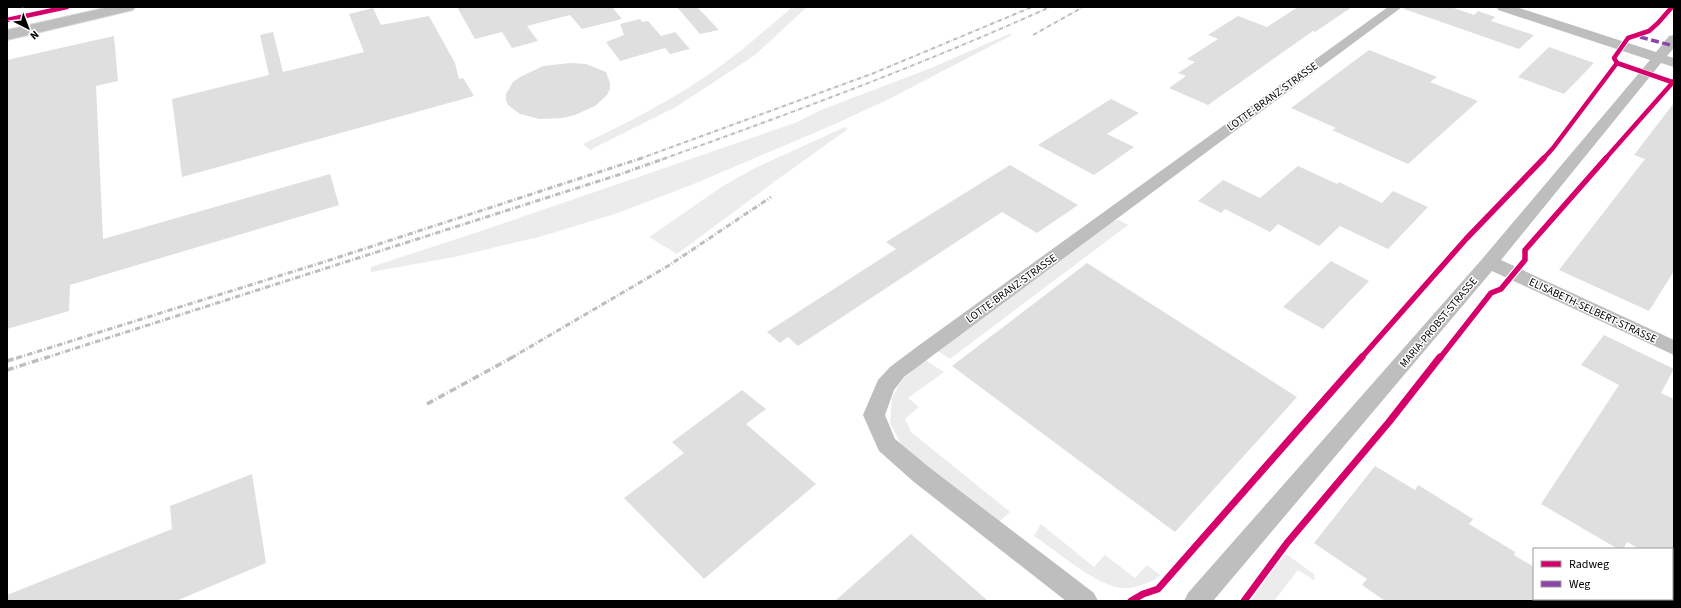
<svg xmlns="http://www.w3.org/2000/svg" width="1681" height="608" font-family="'Source Sans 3',sans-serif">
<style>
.green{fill:#ececec}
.building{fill:#dfdfdf}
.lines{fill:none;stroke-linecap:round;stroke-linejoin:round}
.primary-casing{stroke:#dbdbdb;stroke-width:2}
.street{fill:#bebebe;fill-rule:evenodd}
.primary{fill:#bebebe;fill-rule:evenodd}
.rail-far2{stroke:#bebebe;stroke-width:2;stroke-dasharray:4.5 1.5 0.5 1.5;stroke-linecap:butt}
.rail-far1{stroke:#bebebe;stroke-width:3;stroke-dasharray:5.5 2 1 2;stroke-linecap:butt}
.rail{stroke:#bebebe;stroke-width:3.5;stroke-dasharray:7 2.5 1 2.5;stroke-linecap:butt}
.quiet{stroke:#8e44ad;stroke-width:3.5;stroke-dasharray:8 3.5;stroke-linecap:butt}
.cycleway-far2-casing{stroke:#fff;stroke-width:6}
.cycleway-far1-casing{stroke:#fff;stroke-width:8}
.cycleway-casing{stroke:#fff;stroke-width:10}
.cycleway-far2{stroke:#d6006c;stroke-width:4.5}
.cycleway-far1{stroke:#d6006c;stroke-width:5.5}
.cycleway{stroke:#d6006c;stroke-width:7}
.labels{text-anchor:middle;stroke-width:3;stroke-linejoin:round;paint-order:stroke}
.street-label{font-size:11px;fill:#000;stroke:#fff}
</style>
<rect width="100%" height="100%" fill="#fff"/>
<g class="green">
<path d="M 792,7 L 807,7 L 755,55 L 676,107 L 590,150 L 583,144 C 650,112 708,81 764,31 C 773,23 783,16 792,7 Z"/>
<path d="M 1009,34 L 1012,35 L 889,99 L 833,125 L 691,185 L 615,214 L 539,237 L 454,257 L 371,272 L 371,267 L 487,229 L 795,123 L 821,110 L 931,68 Z"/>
<path d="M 845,127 L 848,129 L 778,179 L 677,254 L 649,237 L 723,186 L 755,168 Z"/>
<path d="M 1119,220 L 1128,225 L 950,359 L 938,351 L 1110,222 Z"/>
<path d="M 925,360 L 944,372 L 908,398 L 919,407 L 905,419 L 911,432 L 1010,512 L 998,523 L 903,448 L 890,423 L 892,398 L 901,381 Z"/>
<path d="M 1041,524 L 1094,567 L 1105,555 L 1135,578 L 1147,565 L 1160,575 C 1155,580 1151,582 1144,584 C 1138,586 1130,589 1123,588 C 1097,587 1057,551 1034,536 Z"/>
<path d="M 1286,554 L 1314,574 L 1315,581 L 1298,570 L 1274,601 L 1245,601 Z"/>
</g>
<g class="building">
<path d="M 457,7 L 612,7 L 622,19 L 582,29 L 570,15 L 527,26 L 538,41 L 512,48 L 502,32 L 475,39 Z"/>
<path d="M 677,7 L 697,7 L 719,30 L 700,34 Z"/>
<path d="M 1298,7 L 1352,7 L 1315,32 L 1313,31 L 1208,105 L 1169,88 L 1186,76 L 1178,73 L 1195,62 L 1187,59 L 1218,39 L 1208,35 L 1238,16 L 1267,27 Z"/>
<path d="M 1405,7 L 1451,7 L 1474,15 L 1478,11 L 1495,17 L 1491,21 L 1534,35 L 1519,49 L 1404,9 Z"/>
<path d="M 373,8 L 381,25 L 429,16 L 455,63 L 459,79 L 463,78 L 474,96 L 182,177 L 172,99 L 269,75 L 260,35 L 273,32 L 283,72 L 364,52 L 349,14 Z"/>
<path d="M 640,19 L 642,22 L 648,21 L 661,36 L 675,32 L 690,49 L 670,54 L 665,48 L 620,61 L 606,42 L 624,35 L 620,24 Z"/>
<path d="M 114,36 L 118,81 L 96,86 L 103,239 L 330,174 L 339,205 L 70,285 L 69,311 L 7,329 L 7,60 Z"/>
<path d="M 1549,47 L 1594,63 L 1564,94 L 1518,77 Z"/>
<path d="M 1369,50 L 1437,77 L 1430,82 L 1478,101 L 1408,164 L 1332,130 L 1336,128 L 1291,108 Z"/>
<path d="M 570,63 L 586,64 L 606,72 L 610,83 L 610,89 L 607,95 L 595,106 L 575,115 L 563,118 L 540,119 L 520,114 L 508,105 L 506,100 L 506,94 L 513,82 L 520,77 L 543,66 Z"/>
<path d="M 1111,99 L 1139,113 L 1107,134 L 1134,147 L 1094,175 L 1038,145 Z"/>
<path d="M 1674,103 L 1674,271 L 1649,311 L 1559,270 L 1645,159 L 1634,155 Z"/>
<path d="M 1010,165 L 1078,205 L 1037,233 L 1002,212 L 798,346 L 788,337 L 780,343 L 767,332 L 896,249 L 886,242 Z"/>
<path d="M 1298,166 L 1337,184 L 1339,182 L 1382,203 L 1393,191 L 1428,207 L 1388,249 L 1340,226 L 1319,246 L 1278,224 L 1270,232 L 1225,209 L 1221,213 L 1198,201 L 1223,180 L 1260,198 Z"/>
<path d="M 1331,261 L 1369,281 L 1323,329 L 1283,307 Z"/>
<path d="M 1087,263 L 1297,397 L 1175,532 L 952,366 Z"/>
<path d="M 1604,335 L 1674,369 L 1661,393 L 1674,399 L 1674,549 L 1639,549 L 1627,542 L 1623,549 L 1618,549 L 1541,504 L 1619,385 L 1581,365 Z"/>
<path d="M 742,390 L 766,409 L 746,424 L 816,484 L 704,579 L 624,498 L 684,453 L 672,442 Z"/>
<path d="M 1375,466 L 1415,490 L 1418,485 L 1473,519 L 1469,524 L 1515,552 L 1514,555 L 1534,567 L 1534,601 L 1385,601 L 1362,585 L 1367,579 L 1314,543 Z"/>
<path d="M 252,474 L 266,563 L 176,601 L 7,601 L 7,595 L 172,529 L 170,506 Z"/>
<path d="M 911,534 L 988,601 L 835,601 Z"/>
</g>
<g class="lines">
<defs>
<path id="primary" d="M 109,7 L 135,7 L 133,10 L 7,40 L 7,30 Z"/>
</defs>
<use href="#primary" class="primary-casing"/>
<g class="street">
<path d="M 1388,7 L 1402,7 L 932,356 L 904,377 L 894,390 L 885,415 L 895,439 L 930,468 L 1094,593 L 1098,601 L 1066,601 L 914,482 L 879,451 L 863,415 L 878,380 L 890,367 L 918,346 Z"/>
<path d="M 1497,7 L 1516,7 L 1656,52 L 1669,36 L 1674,35 L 1674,48 L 1667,56 L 1674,58 L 1674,67 L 1661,63 L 1501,260 L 1674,340 L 1674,355 L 1492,271 L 1213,601 L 1184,601 L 1188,593 L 1483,258 L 1650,60 L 1498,10 Z"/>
</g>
<use href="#primary" class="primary"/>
<g class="rail-far2">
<path d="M 1033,35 L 1083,7"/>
<path d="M 639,159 L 874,73 L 1032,7"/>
<path d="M 663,159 C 794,112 924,64 1050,7"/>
</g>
<g class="rail-far1">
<path d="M 17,358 L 330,260 L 642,158"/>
<path d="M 45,358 L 621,174 L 666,158"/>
<path d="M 511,358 L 668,266 L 771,197"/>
</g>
<g class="rail">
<path d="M 7,361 L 20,357"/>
<path d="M 7,370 L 48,357"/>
<path d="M 427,404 L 513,357"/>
</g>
<path class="quiet" d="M 1640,37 L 1674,46"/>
<defs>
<g id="cycleway-far2">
<path d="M 7,20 L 67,7"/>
<path d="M 1617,63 L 1672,82"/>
<path d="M 1543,159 L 1553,148 L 1617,63 L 1614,58 L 1628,38 L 1649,31 L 1658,23 L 1672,7"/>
<path d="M 1605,159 L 1674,81"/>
</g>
<g id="cycleway-far1">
<path d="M 1361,358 L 1466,239 L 1544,158"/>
<path d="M 1440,358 L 1491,293 L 1501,289 L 1525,260 L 1525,250 L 1606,158"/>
</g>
<g id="cycleway">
<path d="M 1131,601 L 1143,594 L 1158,589 L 1362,357"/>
<path d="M 1244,601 L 1287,543 L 1389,422 L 1440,357"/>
</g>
</defs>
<use href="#cycleway-far2" class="cycleway-far2-casing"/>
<use href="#cycleway-far1" class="cycleway-far1-casing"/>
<use href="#cycleway" class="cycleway-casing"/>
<use href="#cycleway-far2" class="cycleway-far2"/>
<use href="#cycleway-far1" class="cycleway-far1"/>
<use href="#cycleway" class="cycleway"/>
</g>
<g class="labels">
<g class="street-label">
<text transform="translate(1272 96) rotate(-36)" y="4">LOTTE-BRANZ-STRASSE</text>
<text transform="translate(1011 288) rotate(-36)" y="4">LOTTE-BRANZ-STRASSE</text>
<text transform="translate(1593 310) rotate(25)" y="4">ELISABETH-SELBERT-STRASSE</text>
<text transform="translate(1438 322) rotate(-50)" y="4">MARIA-PROBST-STRASSE</text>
</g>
</g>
<rect width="1681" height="608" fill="none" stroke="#000000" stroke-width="16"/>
<rect x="1533" y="548" width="140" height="52" fill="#ffffff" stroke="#999999"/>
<rect x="1541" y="561" width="20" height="6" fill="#d6006c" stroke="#999999"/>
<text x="1569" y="568" font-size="12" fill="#000000">Radweg</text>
<rect x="1541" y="581" width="20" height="6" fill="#8e44ad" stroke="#999999"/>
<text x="1569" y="588" font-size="12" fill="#000000">Weg</text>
<g transform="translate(28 28) rotate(138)" stroke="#ffffff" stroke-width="3" paint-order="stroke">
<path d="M0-3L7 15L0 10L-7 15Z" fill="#000000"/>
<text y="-6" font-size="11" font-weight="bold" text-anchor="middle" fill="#000000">N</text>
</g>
</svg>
